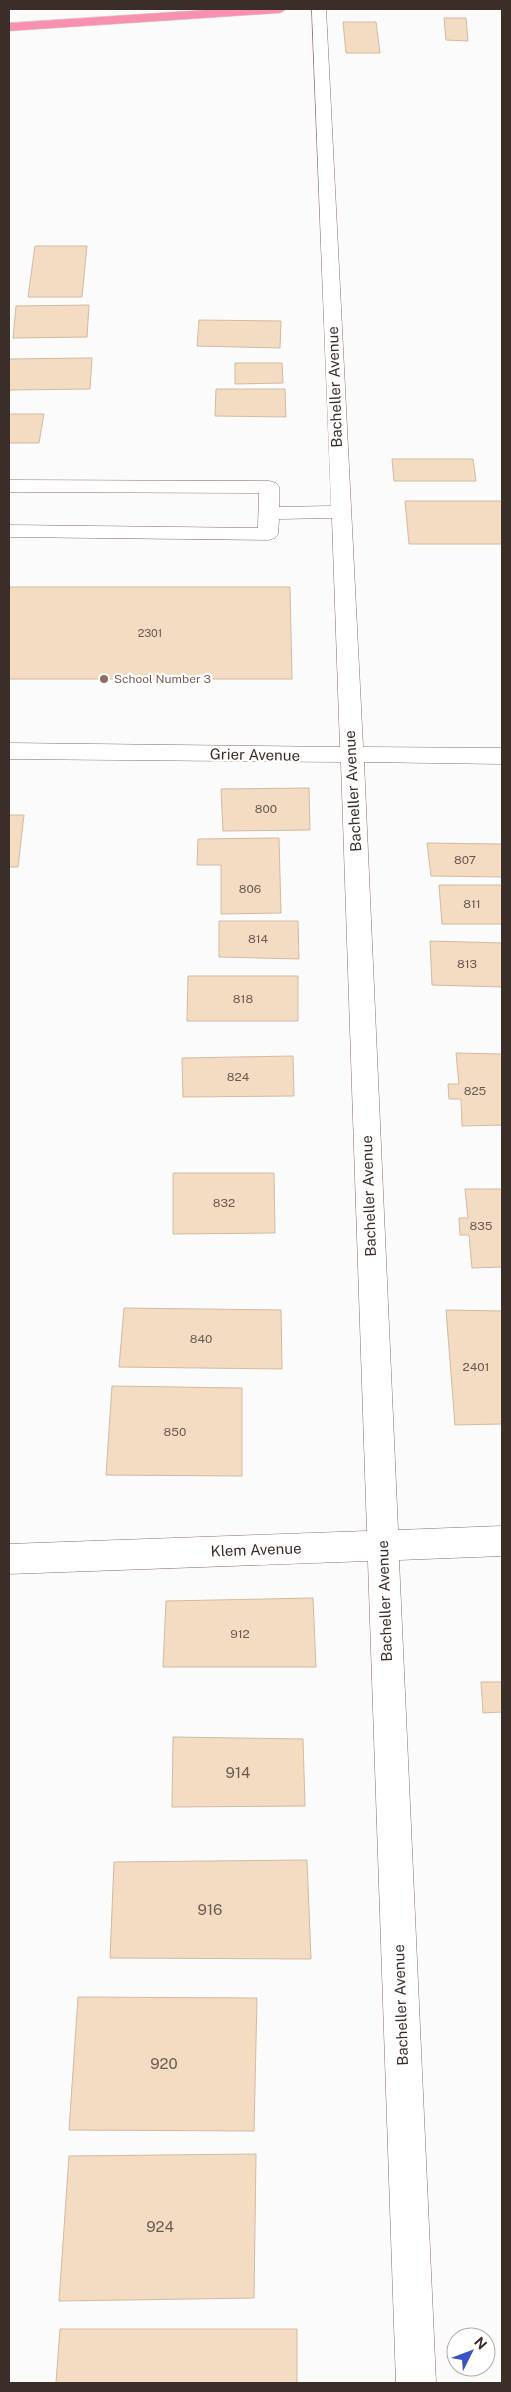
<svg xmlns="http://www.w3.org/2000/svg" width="511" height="2392" font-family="'Public Sans',sans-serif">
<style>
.building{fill:#f4dcc3;stroke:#d1baa0}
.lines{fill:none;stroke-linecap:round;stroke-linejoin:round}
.minor-casing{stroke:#8d6e63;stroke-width:1}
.highway-casing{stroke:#d8d5d4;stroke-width:1}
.minor{fill:#fff;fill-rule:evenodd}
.highway{fill:#f891b0;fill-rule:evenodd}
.education-dot{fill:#8d6e63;stroke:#fff;stroke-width:2}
.labels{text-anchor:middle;stroke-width:4.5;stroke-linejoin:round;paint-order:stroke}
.far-number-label{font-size:11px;fill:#695a50}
.far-education-label{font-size:12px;fill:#785e54;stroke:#fff;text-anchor:start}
.number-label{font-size:12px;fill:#695a50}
.street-label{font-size:15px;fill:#3b2e29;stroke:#fff}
.near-number-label{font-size:15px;fill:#695a50}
</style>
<rect width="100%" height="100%" fill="#fbfbfb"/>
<g class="building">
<path d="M 444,18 L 466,18 L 468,41 L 446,40 Z"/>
<path d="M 343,22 L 376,22 L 380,53 L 346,53 Z"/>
<path d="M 35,246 L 87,246 L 82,297 L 28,297 Z"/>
<path d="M 89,305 L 87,337 L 13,338 L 16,306 Z"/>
<path d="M 199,320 L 281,321 L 280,348 L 197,346 Z"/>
<path d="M 92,358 L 90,389 L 9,390 L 9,359 Z"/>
<path d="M 235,363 L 282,363 L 283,383 L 235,384 Z"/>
<path d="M 216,389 L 285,389 L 286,417 L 215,416 Z"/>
<path d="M 9,414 L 44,414 L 39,443 L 9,443 Z"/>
<path d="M 392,459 L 473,459 L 476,481 L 394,481 Z"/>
<path d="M 405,501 L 502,501 L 502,544 L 409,544 Z"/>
<path d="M 9,587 L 290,587 L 292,679 L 9,679 Z"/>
<path d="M 309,788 L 310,830 L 223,831 L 221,789 Z"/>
<path d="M 9,815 L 24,815 L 18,867 L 9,867 Z"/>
<path d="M 279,838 L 281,913 L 221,914 L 221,865 L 197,865 L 198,839 Z"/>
<path d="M 427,843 L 502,844 L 502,877 L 431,876 Z"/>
<path d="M 439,885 L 502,885 L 502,924 L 442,924 Z"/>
<path d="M 219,921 L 298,921 L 299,959 L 219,957 Z"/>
<path d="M 430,941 L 502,943 L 502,987 L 432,985 Z"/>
<path d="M 188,976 L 298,976 L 298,1021 L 187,1021 Z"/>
<path d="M 456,1053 L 502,1054 L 502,1125 L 462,1126 L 461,1099 L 449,1099 L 448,1084 L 459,1084 Z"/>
<path d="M 293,1056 L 294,1096 L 183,1097 L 182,1058 Z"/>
<path d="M 173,1173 L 274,1173 L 275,1233 L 173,1234 Z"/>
<path d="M 465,1189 L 502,1189 L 502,1267 L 472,1268 L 469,1235 L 460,1235 L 459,1218 L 468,1218 Z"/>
<path d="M 124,1308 L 281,1310 L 282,1369 L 119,1367 Z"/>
<path d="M 446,1310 L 502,1311 L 502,1424 L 455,1425 Z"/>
<path d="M 112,1386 L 242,1388 L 242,1476 L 106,1475 Z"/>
<path d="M 313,1598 L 316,1667 L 163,1667 L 166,1601 Z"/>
<path d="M 481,1682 L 502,1682 L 502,1712 L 483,1713 Z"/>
<path d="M 173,1737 L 303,1739 L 305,1806 L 172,1807 Z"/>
<path d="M 307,1860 L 311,1959 L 110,1958 L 114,1862 Z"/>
<path d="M 78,1997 L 257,1998 L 254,2131 L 69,2130 Z"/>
<path d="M 256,2154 L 254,2298 L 59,2301 L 69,2156 Z"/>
<path d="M 60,2329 L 297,2329 L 297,2383 L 56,2383 Z"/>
</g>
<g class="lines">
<defs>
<path id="minor" d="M 312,9 L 326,9 L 363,747 L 502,748 L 502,764 L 364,762 L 398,1530 L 502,1526 L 502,1556 L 399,1560 L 436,2383 L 396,2383 L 368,1561 L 9,1574 L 9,1544 L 367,1531 L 341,762 L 9,759 L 9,743 L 340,747 L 332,518 L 279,519 L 278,534 L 275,538 L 268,540 L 9,537 L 9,525 L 258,528 L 259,493 L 9,492 L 9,480 L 269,481 L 276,483 L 279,487 L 279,507 L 331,506 Z"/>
<path id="highway" d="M 220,9 L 287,9 L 280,13 L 9,31 L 9,23 Z"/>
</defs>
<use href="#minor" class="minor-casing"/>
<use href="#highway" class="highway-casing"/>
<use href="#minor" class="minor"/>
<use href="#highway" class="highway"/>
</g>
<circle class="education-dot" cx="104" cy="679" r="5"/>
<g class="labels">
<g class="far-number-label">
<text x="150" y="637">2301</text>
</g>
<g class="far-education-label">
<text x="114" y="683">School Number 3</text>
</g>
<g class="number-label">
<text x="266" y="813">800</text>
<text x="465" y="864">807</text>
<text x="250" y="893">806</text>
<text x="472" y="908">811</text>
<text x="258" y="943">814</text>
<text x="467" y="968">813</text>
<text x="243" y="1003">818</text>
<text x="238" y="1081">824</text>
<text x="475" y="1095">825</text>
<text x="224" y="1207">832</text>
<text x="481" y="1230">835</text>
<text x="201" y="1343">840</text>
<text x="476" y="1371">2401</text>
<text x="175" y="1436">850</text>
<text x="240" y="1638">912</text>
</g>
<g class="street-label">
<text transform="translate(335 387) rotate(-92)" y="5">Bacheller Avenue</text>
<text transform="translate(255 755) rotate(1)" y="5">Grier Avenue</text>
<text transform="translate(353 791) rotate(-93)" y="5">Bacheller Avenue</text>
<text transform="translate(369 1196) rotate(-92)" y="5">Bacheller Avenue</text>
<text transform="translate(256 1550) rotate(-2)" y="5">Klem Avenue</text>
<text transform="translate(385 1601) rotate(-92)" y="5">Bacheller Avenue</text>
<text transform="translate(401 2005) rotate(-92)" y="5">Bacheller Avenue</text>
</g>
<g class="near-number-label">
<text x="238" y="1778">914</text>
<text x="210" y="1915">916</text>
<text x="164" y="2069">920</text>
<text x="160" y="2232">924</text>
</g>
</g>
<rect width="511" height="2392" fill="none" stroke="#3b2e29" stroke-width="20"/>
<g transform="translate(471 2352) rotate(48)"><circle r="24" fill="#ffffff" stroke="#b1aba9"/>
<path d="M0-4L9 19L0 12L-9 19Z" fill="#3953c5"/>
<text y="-8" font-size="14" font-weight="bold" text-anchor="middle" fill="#3b2e29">N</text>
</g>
</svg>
